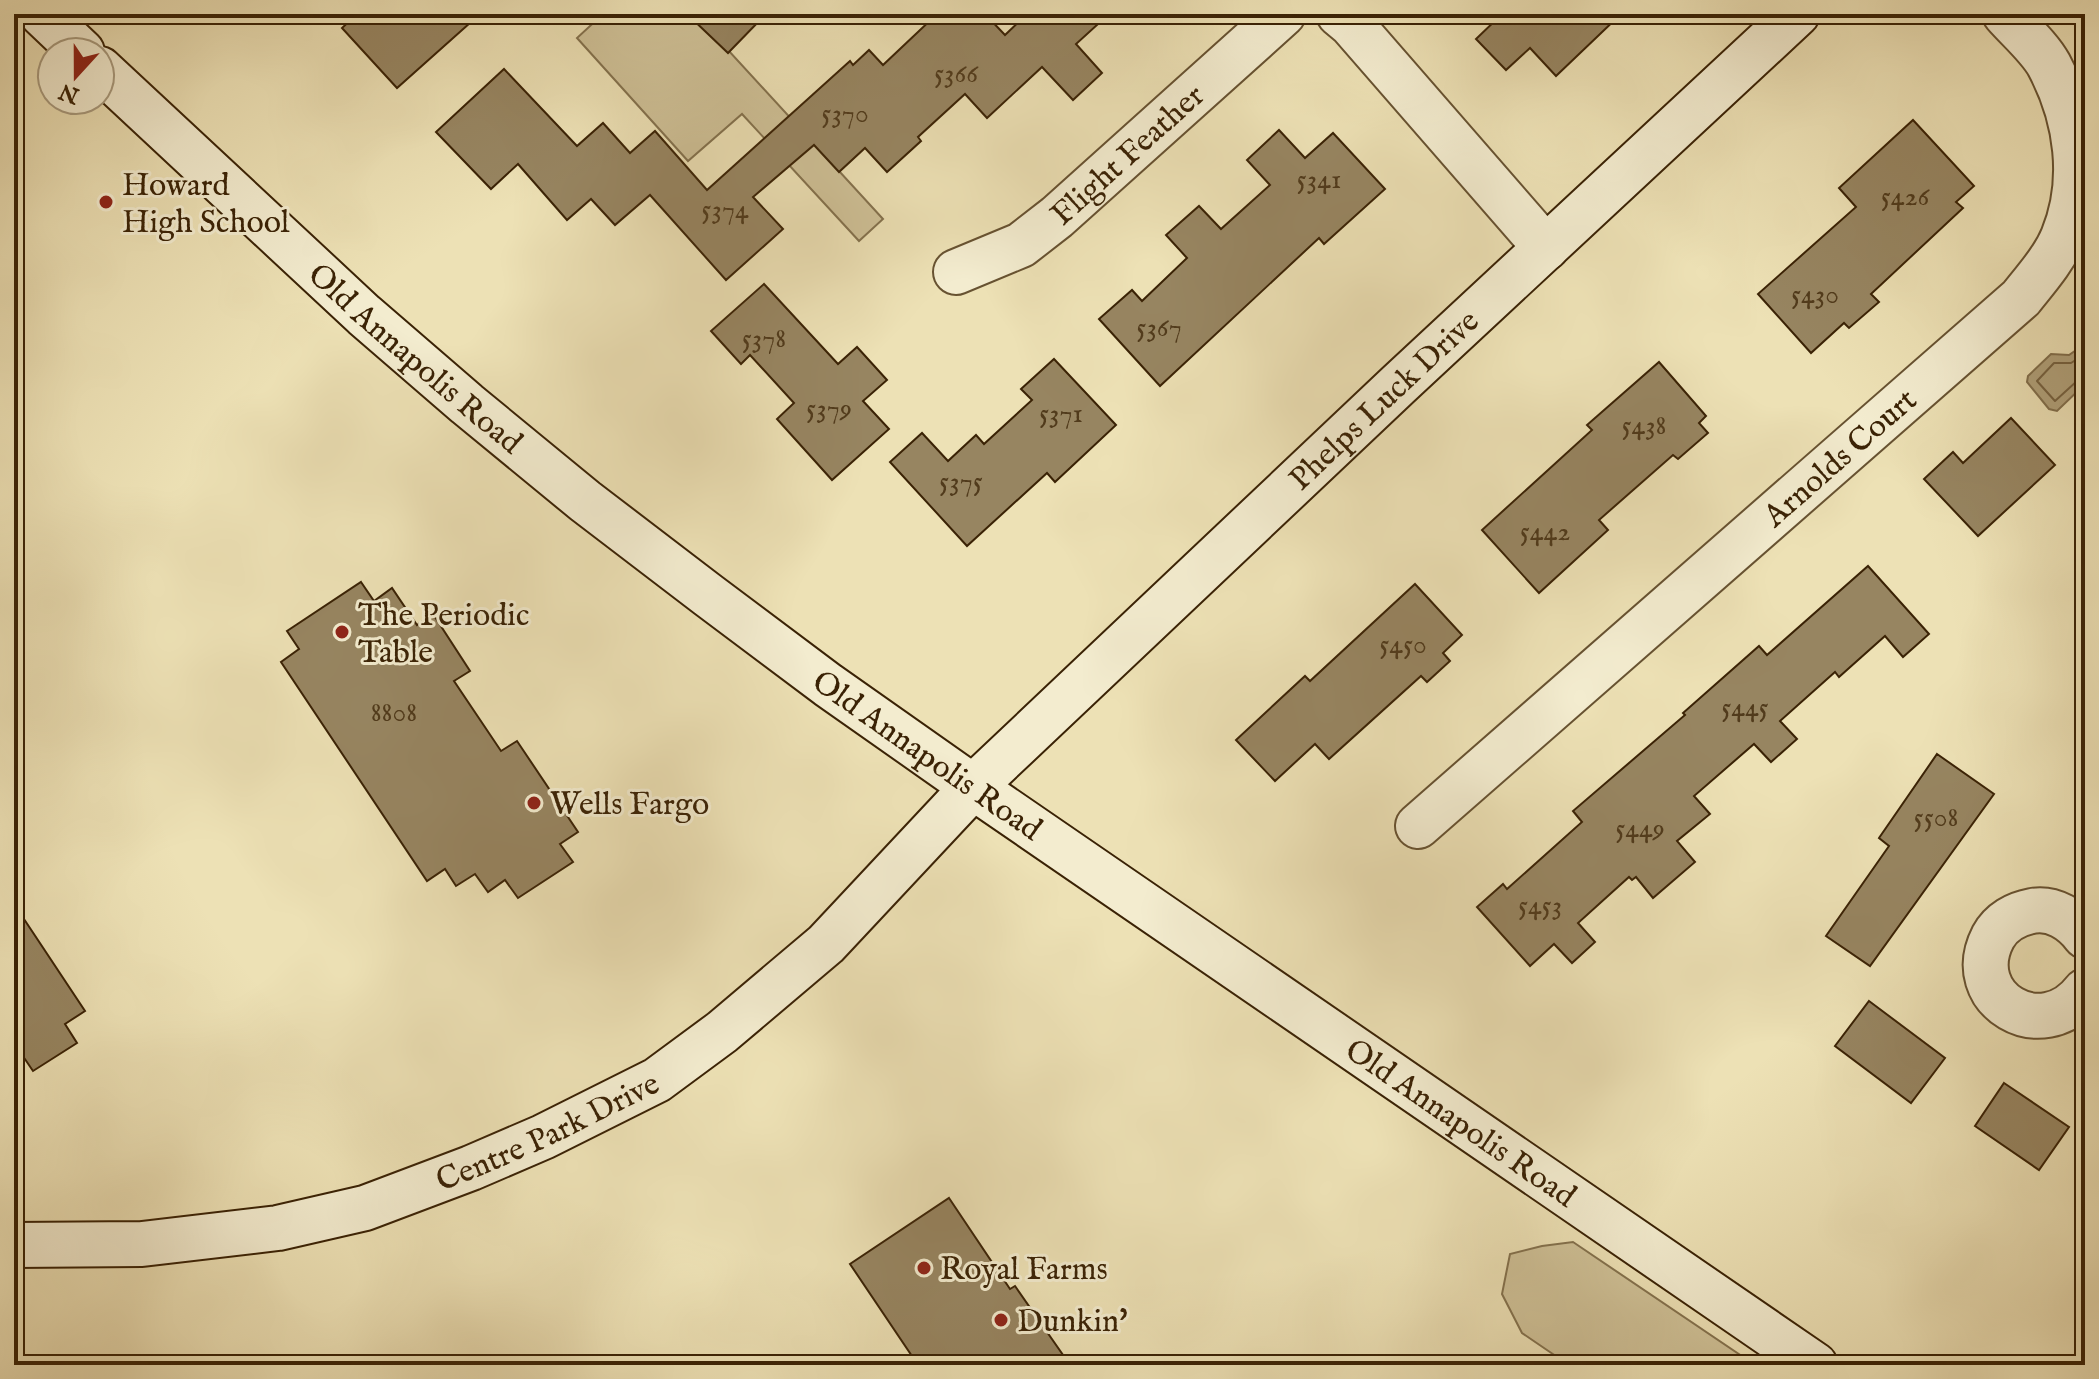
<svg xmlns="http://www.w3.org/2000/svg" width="2099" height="1379" font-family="'IM FELL English',serif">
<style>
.green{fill:#cfc197;stroke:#84724e;stroke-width:2}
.water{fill:#b0a079;stroke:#816e4b;stroke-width:2}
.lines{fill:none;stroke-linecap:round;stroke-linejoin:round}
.shore{stroke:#75613f;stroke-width:2}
.building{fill:#978561;stroke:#3a2205;stroke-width:2}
.street-casing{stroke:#675231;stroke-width:48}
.secondary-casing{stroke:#3a2205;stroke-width:48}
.street{stroke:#f3eccf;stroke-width:44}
.secondary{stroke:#f3eccf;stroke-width:44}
.poi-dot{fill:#8f2418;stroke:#f3eccf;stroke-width:3}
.labels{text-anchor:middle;stroke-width:6;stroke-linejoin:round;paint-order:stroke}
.number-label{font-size:28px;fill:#513b1c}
.street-label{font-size:32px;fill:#3a2205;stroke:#f3eccf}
.poi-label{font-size:32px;fill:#3a2205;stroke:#f3eccf;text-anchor:start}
</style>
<rect width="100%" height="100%" fill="#ede1b5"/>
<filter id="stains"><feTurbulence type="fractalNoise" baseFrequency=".0025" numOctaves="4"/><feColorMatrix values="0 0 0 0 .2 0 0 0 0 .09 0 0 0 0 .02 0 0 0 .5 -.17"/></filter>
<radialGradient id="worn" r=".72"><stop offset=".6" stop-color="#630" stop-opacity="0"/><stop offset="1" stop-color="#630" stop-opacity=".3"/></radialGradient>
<g class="green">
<path d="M 603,14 L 695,14 L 883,219 L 859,241 L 742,114 L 688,161 L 577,38 Z"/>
<path d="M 1573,1242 L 1755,1365 L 1569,1365 L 1522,1333 L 1502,1294 L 1510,1254 L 1542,1246 Z"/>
</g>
<path class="water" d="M 2085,344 L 2085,384 L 2057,411 L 2049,409 L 2027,382 L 2028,376 L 2051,354 L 2069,355 Z"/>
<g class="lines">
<path class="shore" d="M 2085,354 L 2071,363 L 2054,363 L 2037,381 L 2055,401 L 2077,381 L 2085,379"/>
</g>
<g class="building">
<path d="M 357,14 L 480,14 L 397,88 L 342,28 Z"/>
<path d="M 687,14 L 766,14 L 728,53 Z"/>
<path d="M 937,14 L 985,14 L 1005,35 L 1027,14 L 1109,14 L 1076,44 L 1102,73 L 1073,100 L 1042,67 L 987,118 L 965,94 L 918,137 L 921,141 L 887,172 L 865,148 L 839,172 L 814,145 L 753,197 L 783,229 L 726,280 L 650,195 L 615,225 L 591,199 L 567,220 L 518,164 L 491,189 L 436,132 L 504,69 L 577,146 L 603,123 L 630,153 L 655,131 L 707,190 L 850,61 L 853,65 L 869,50 L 883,65 Z"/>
<path d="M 1498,14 L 1621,14 L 1556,76 L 1530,48 L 1506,70 L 1476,39 L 1500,16 Z"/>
<path d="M 1913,120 L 1974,186 L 1956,202 L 1963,208 L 1871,294 L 1879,302 L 1849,328 L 1844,323 L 1811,353 L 1758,294 L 1856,207 L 1839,188 Z"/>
<path d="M 1279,130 L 1305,158 L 1333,133 L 1385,189 L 1324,244 L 1319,238 L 1160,386 L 1099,319 L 1132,290 L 1142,301 L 1187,258 L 1166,235 L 1199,206 L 1221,229 L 1270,185 L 1247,160 Z"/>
<path d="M 764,284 L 838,364 L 857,347 L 887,380 L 863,401 L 889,429 L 832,480 L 777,419 L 794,403 L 750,355 L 741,364 L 711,331 Z"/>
<path d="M 1054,359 L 1116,425 L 1055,482 L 1047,473 L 967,546 L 890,462 L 922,433 L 948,461 L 976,435 L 984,444 L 1032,400 L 1021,389 Z"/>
<path d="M 1659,362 L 1706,416 L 1699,423 L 1708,433 L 1678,459 L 1673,455 L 1599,520 L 1608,530 L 1539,593 L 1482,530 L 1592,430 L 1587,425 Z"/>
<path d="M 2011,418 L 2055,465 L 1978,536 L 1924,479 L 1953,452 L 1963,463 Z"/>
<path d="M 1868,566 L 1929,634 L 1903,657 L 1885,636 L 1839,677 L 1835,672 L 1780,721 L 1797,739 L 1771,762 L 1754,744 L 1694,796 L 1710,814 L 1677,841 L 1695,862 L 1653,898 L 1636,877 L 1632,880 L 1629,877 L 1578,923 L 1595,942 L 1572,963 L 1554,944 L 1530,966 L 1477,907 L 1503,884 L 1507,889 L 1582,822 L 1573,811 L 1685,715 L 1683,713 L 1759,646 L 1767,655 Z"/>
<path d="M 361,582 L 374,601 L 392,588 L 417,625 L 433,614 L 470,671 L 454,681 L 501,751 L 517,741 L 578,832 L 560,844 L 573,862 L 518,898 L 505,880 L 488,892 L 475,874 L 456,886 L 445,869 L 427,881 L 281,662 L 299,649 L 287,631 Z"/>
<path d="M 1415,584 L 1462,635 L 1443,653 L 1450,661 L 1427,682 L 1421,676 L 1329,759 L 1315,744 L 1275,781 L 1236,740 L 1305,676 L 1310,681 Z"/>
<path d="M 1937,754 L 1994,794 L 1870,966 L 1826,936 L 1889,846 L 1879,838 Z"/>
<path d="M 14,904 L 85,1011 L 65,1024 L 77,1043 L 33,1071 L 14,1043 Z"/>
<path d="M 1869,1001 L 1945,1058 L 1911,1103 L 1835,1046 Z"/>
<path d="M 2004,1083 L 2069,1127 L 2039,1170 L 1975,1126 Z"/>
<path d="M 949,1198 L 1010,1289 L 1015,1286 L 1070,1365 L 918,1365 L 850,1264 Z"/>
</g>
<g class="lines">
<defs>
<g id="street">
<path d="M 1339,14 L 1351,24 L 1546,248"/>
<path id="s1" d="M 956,272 L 1021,245 L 1057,217 L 1283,14"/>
<path id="s2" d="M 1418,826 L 2021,298 C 2036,279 2054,259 2063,237 C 2086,181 2077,118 2049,65 C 2039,47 2019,30 2005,14"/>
<path d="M 2085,936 C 2073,920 2053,907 2032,911 C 2016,914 2001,922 1993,937 C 1961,999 2042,1047 2085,991"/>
</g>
<g id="secondary">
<path d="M 42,14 L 82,52"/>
<path id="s3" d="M 100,69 L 364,315 L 467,404 L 585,501 L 708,595 L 828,685 L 973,787 L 1815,1365"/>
<path id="s4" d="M 14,1245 L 142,1244 L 278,1228 L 365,1208 L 471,1168 L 543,1137 L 657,1080 L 722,1032 L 826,944 L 973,787 L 1398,385 L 1797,14"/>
</g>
</defs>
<use href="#street" class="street-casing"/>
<use href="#secondary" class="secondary-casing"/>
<use href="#street" class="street"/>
<use href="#secondary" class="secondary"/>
</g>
<g class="poi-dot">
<circle cx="106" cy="202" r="8"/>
<circle cx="342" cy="632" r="8"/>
<circle cx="534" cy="803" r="8"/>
<circle cx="924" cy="1268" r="8"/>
<circle cx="1001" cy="1320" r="8"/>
</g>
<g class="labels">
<g class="number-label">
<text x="956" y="82">5366</text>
<text x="845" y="122">5370</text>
<text x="1319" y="188">5341</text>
<text x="1905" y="205">5426</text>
<text x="725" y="218">5374</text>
<text x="1815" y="303">5430</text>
<text x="1159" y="336">5367</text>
<text x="764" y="347">5378</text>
<text x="829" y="417">5379</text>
<text x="1061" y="422">5371</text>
<text x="1644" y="434">5438</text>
<text x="961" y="490">5375</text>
<text x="1545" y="540">5442</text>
<text x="1403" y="653">5450</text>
<text x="1745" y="716">5445</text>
<text x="394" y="721">8808</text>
<text x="1936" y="826">5508</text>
<text x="1640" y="837">5449</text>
<text x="1540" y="914">5453</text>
</g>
<g class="street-label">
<text dy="11" stroke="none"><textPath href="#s1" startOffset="210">Flight Feather</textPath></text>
<text dy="11" stroke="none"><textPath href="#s3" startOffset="428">Old Annapolis Road</textPath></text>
<text dy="11" stroke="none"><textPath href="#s4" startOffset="1670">Phelps Luck Drive</textPath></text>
<text dy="11" stroke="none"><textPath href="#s2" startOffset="560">Arnolds Court</textPath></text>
<text dy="11" stroke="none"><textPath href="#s3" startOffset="1076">Old Annapolis Road</textPath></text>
<text dy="11" stroke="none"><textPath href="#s3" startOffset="1724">Old Annapolis Road</textPath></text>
<text dy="11" stroke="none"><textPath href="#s4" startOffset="552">Centre Park Drive</textPath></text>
</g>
<g class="poi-label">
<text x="122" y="195">Howard<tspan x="122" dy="37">High School</tspan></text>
<text x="358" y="625">The Periodic<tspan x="358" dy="37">Table</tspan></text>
<text x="550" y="814">Wells Fargo</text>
<text x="940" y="1279">Royal Farms</text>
<text x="1017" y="1331">Dunkin'</text>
</g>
</g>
<rect width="2099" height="1379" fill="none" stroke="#ede1b5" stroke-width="48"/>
<rect x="16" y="16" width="2067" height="1347" fill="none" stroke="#3a2205" stroke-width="4"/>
<rect x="24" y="24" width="2051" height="1331" fill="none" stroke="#3a2205" stroke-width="2"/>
<g transform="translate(76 76) rotate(201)"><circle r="38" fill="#f3eccf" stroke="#a99b7e" stroke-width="2"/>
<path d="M0-6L14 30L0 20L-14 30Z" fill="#8f2418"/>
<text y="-12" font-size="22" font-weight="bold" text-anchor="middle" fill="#3a2205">N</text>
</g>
<rect width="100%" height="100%" filter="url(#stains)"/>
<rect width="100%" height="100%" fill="url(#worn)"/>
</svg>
